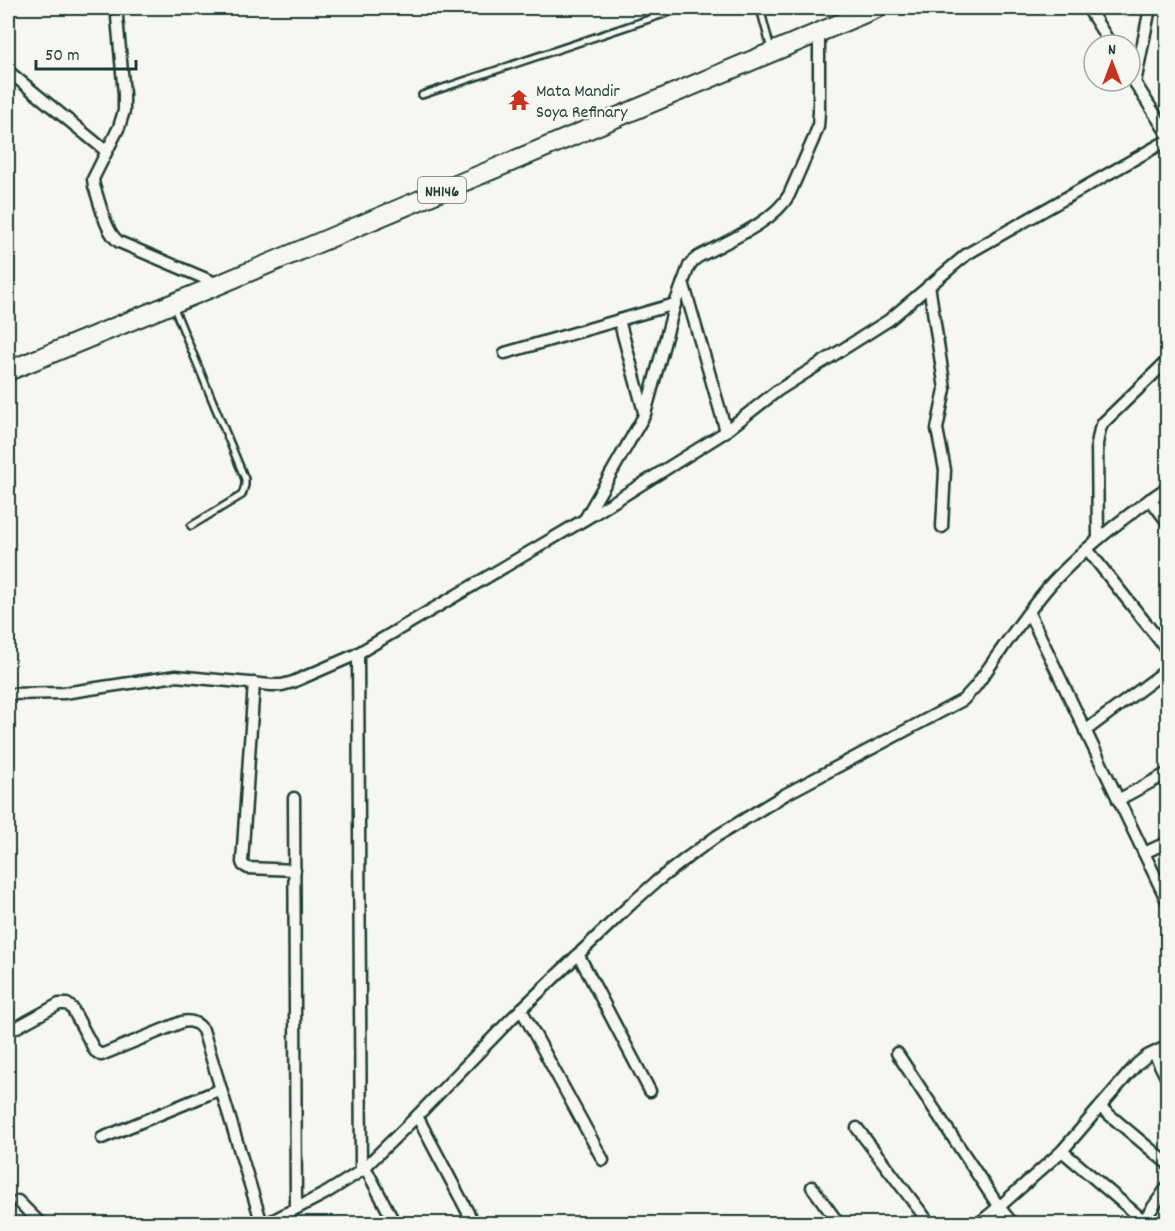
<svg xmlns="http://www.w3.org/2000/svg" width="1175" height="1231" font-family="Dekko,sans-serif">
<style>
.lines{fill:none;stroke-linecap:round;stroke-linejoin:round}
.service-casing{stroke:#1f3d34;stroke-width:10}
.minor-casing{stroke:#1f3d34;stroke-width:15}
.trunk-casing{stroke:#1f3d34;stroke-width:22}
.service{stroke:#f6f6f2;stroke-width:5}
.minor{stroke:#f6f6f2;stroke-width:10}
.trunk{stroke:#f6f6f2;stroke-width:18}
.labels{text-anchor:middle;stroke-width:5;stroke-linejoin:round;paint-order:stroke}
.shield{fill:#f6f6f2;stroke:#60746d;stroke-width:1.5}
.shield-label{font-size:16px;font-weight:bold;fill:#1f3d34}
.poi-label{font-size:18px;fill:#1f3d34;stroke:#f6f6f2;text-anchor:start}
</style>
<rect width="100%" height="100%" fill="#f6f6f2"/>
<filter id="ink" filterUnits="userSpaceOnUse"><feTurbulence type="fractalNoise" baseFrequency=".0167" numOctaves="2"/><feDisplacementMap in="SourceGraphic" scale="12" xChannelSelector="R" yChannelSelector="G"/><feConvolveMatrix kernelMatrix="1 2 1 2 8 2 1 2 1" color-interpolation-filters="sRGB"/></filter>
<g filter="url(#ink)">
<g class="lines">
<defs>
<g id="service">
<path d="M 760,8 L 771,49"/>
<path d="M 422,95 L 682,8"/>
<path d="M 174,308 L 245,479 L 245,485 L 242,495 L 191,526"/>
</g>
<g id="minor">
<path d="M 118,8 L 117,17 L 124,94 L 124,111 L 119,127 L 93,179 L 94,186 C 100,202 105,232 119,242 L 218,284"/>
<path d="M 1088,8 L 1111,45"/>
<path d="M 8,71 L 106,151"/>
<path d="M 1132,78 L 1168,135"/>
<path d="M 1135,83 L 1150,8"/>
<path d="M 683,282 L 726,431"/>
<path d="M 929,285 L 945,389 L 937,429 L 945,470 L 942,527"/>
<path d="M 619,320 L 644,412"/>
<path d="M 505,353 L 675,304"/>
<path d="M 1150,499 L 1168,523"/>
<path d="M 585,519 L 645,414 L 675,304 L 689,266 L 693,261 L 698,257 C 727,241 773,223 789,195 L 813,140 L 818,127 L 819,112 L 819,32"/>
<path d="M 1098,538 L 1097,444 L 1100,429 L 1103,423 L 1168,360"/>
<path d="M 1087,549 L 1168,651"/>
<path d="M 1029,613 L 1168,903"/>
<path d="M 358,654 L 361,1171"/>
<path d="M 254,683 L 242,862 L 243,865 L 248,868 L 295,870"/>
<path d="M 8,694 L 64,693 L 176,676 L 271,685 L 282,685 L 293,682 L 355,655 L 594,514 L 722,434 L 777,391 L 889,320 L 967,254 L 1168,140"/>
<path d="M 1085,731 L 1168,669"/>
<path d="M 294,798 L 296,1208"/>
<path d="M 1118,800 L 1168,773"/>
<path d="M 1144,853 L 1168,842"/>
<path d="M 578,954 L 650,1091"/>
<path d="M 521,1009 L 603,1160"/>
<path d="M 8,1032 L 59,1004 L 67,1004 L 72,1008 L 95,1051 L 101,1055 L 182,1022 C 191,1020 197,1022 203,1030 L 262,1224"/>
<path d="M 897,1053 L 999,1207 L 1013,1224"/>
<path d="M 1154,1053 L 1168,1081"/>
<path d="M 1100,1107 L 1168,1164"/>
<path d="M 417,1116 L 474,1224"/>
<path d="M 857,1128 L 930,1224"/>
<path d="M 102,1138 L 221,1089"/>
<path d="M 1062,1151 L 1143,1220"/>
<path d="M 365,1167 L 395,1224"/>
<path d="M 812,1187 L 839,1224"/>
<path d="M 18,1201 L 41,1224"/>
<path d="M 266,1224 L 326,1193 L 361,1171 L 417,1116 L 511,1019 L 631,904 L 657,881 L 688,857 L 717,836 L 786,794 L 963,700 L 975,687 C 1000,653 1023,616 1051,584 C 1086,546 1125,516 1168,487"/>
<path d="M 978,1224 L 999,1207 L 1062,1151 L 1137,1064 L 1147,1056 L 1168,1046"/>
<path d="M 1141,1224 L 1168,1186"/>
</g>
<path id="trunk" d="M 8,371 L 218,285 L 877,8"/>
</defs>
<use href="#service" class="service-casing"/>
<use href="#minor" class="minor-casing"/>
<use href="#trunk" class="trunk-casing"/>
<use href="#service" class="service"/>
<use href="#minor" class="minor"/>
<use href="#trunk" class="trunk"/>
</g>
</g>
<defs>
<symbol id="temple-bare" viewBox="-9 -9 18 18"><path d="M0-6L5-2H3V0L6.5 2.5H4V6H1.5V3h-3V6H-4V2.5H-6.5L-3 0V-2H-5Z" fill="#c8321e" stroke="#f6f6f2" stroke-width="2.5" paint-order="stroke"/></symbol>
</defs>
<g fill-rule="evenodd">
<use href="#temple-bare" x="504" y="85" width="30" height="30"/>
</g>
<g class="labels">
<rect class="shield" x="418" y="177" width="48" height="26" rx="4.5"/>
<g class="shield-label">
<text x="442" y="196">NH146</text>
</g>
<g class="poi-label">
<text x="536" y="96">Mata Mandir<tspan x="536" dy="21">Soya Refinary</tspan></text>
</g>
</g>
<rect width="1175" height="1231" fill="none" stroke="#f6f6f2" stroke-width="30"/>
<rect x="15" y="15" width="1145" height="1201" fill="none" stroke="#1f3d34" stroke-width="2" filter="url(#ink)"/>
<g transform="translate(1112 63)"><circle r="28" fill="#f6f6f2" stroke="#a0aca6" stroke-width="1.5"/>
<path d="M0-4.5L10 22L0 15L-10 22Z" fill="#c8321e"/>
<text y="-9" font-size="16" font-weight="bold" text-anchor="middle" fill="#1f3d34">N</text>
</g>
<path d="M36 60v9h100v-9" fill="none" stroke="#1f3d34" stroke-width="3"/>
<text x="45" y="60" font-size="18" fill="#1f3d34" stroke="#f6f6f2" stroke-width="4.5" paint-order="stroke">50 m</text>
</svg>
